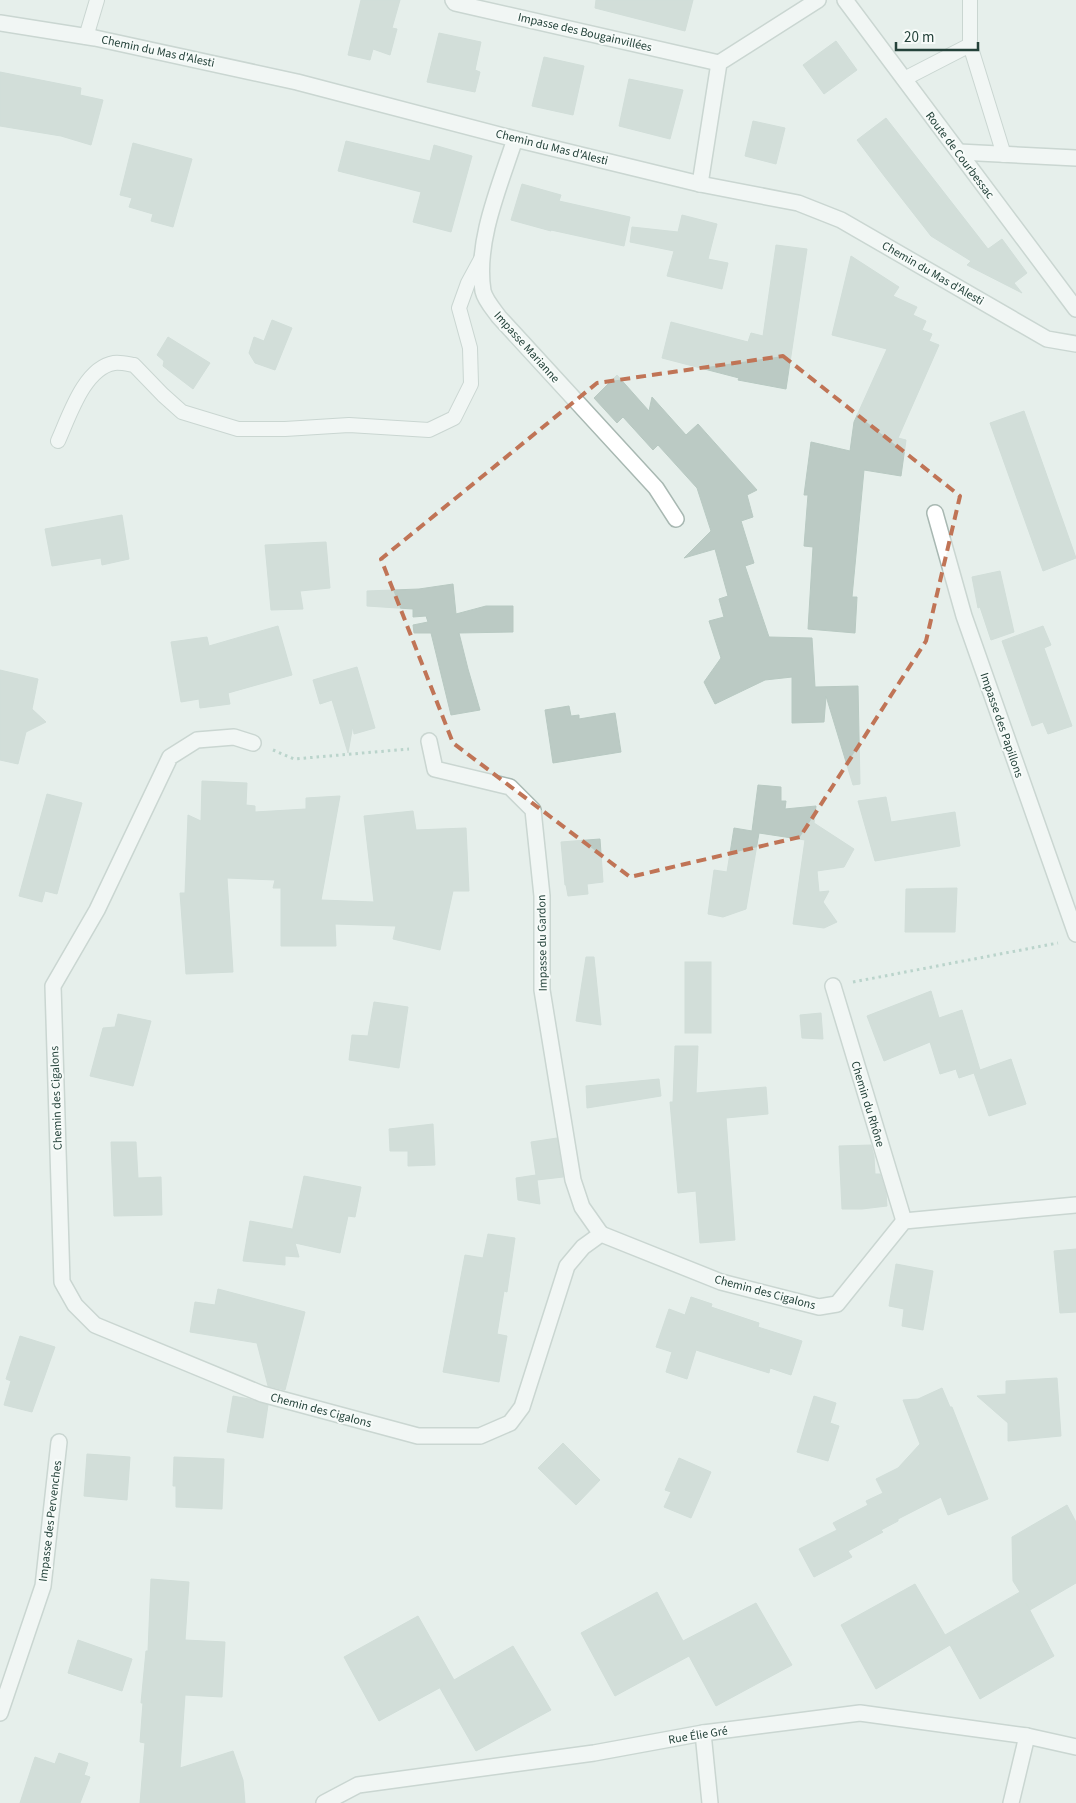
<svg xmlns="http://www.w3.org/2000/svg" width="1076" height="1803" font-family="'Source Sans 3',sans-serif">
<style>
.building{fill:#bbcac4;stroke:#b8c9c2}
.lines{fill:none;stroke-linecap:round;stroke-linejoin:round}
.service-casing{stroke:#a8b8b2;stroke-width:16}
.minor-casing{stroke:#a8b8b2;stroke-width:18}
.tertiary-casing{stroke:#a8b8b2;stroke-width:18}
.path{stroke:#86b3a5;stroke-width:3;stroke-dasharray:2.5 4;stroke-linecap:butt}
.service{stroke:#fff;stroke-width:14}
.minor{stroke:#fff;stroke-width:15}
.tertiary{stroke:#fff;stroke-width:15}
.marked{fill:none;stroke:#c07456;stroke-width:4;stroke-dasharray:10 6;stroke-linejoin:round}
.labels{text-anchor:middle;stroke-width:4;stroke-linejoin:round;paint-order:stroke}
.street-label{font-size:12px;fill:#24423a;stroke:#f7fbf9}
</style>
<rect width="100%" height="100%" fill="#e6efeb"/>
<g class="building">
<path d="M 361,0 L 400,0 L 392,28 L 397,29 L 390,55 L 373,49 L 370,60 L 348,55 Z"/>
<path d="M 596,0 L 693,0 L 685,31 L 595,8 Z"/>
<path d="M 439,33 L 481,42 L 475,70 L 480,72 L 475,92 L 427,82 Z"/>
<path d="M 836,41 L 857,70 L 824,94 L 803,65 Z"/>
<path d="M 544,57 L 584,66 L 573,115 L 532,106 Z"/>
<path d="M 0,72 L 81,88 L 80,95 L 103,100 L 91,145 L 61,136 L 0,126 Z"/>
<path d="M 629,79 L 683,90 L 670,139 L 619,126 Z"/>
<path d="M 886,118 L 988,249 L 1002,239 L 1027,273 L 1014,283 L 1022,293 L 967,265 L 971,261 L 931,236 L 885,177 L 857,140 Z"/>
<path d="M 753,121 L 785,128 L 776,164 L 745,156 Z"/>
<path d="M 346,141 L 430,161 L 434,145 L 472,156 L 451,232 L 413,222 L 421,192 L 338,171 Z"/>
<path d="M 133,143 L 192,159 L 173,227 L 151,221 L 153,214 L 129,207 L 132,198 L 120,195 Z"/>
<path d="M 522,184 L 561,195 L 559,201 L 630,217 L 624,246 L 551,230 L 551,231 L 511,220 Z"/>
<path d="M 682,215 L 717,224 L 708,259 L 728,263 L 722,289 L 667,276 L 674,251 L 630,242 L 632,227 L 678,232 Z"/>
<path d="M 776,245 L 807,249 L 786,389 L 738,380 L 739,378 L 662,358 L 671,322 L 748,342 L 751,333 L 763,336 Z"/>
<path d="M 851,256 L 899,287 L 893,296 L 917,307 L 913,315 L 926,321 L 922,330 L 932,334 L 929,341 L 939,345 L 898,438 L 906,440 L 901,476 L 864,470 L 852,597 L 857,597 L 855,633 L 808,629 L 813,547 L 804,546 L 808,495 L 804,495 L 811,442 L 850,451 L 854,422 L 887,349 L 832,335 Z"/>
<path d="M 272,320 L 292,328 L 275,370 L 255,363 L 249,353 L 254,337 L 264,341 Z"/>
<path d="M 168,337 L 210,363 L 193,389 L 163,366 L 164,361 L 157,355 Z"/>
<path d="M 617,375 L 649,411 L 652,397 L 686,435 L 698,424 L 757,490 L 747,495 L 753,517 L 741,521 L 754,563 L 745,566 L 769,637 L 812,638 L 815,687 L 858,686 L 860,784 L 853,785 L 826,696 L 824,722 L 792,723 L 792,677 L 765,680 L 715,704 L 704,682 L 721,658 L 709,621 L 724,617 L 719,599 L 728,596 L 715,549 L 684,558 L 711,531 L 697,488 L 658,445 L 653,450 L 623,417 L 617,423 L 594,398 Z"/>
<path d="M 1024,411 L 1076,558 L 1043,571 L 990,423 Z"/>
<path d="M 122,515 L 129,559 L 102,565 L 101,558 L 52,566 L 45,529 Z"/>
<path d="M 326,542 L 330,588 L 300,591 L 303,609 L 271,610 L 265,545 Z"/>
<path d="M 1000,571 L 1014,632 L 991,640 L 980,607 L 978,608 L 972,577 Z"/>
<path d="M 453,584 L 456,614 L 486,606 L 513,606 L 513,632 L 459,633 L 468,669 L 480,710 L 451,715 L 431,633 L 414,633 L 413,625 L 428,622 L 426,616 L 413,617 L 413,609 L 367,606 L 367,591 L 419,589 Z"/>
<path d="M 278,626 L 292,675 L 228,693 L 230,704 L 200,708 L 199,699 L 181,702 L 171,642 L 207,637 L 209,646 Z"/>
<path d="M 1043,626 L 1051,645 L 1044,648 L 1072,726 L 1048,734 L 1043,722 L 1032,726 L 1002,641 Z"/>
<path d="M 357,667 L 375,728 L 354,734 L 353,725 L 348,753 L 332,700 L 320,704 L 313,680 Z"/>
<path d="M 0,670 L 38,679 L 32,709 L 46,722 L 26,732 L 18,764 L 0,760 Z"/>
<path d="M 569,706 L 571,716 L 579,715 L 579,719 L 615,713 L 621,752 L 553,763 L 545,710 Z"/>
<path d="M 202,781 L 247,783 L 246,805 L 255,806 L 255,812 L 306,809 L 306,798 L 340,796 L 321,900 L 374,902 L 364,816 L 413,811 L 416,830 L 466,828 L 469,891 L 453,891 L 440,950 L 393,939 L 396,926 L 335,924 L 336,946 L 281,946 L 281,888 L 273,888 L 275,880 L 227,878 L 233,972 L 186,974 L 180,893 L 185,893 L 188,815 L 201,821 Z"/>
<path d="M 758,785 L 781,787 L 781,801 L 786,801 L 785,809 L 816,806 L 814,823 L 854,849 L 844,867 L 817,871 L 819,892 L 829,891 L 823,902 L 837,922 L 824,928 L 793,924 L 805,840 L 759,833 L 746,909 L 723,917 L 708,914 L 714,870 L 727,872 L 734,828 L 752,831 Z"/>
<path d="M 47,794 L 82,803 L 57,894 L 45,891 L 42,902 L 19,896 Z"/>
<path d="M 886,797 L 891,822 L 955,812 L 960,846 L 875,861 L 858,801 Z"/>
<path d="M 600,839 L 603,882 L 587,884 L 588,894 L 568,896 L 566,885 L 565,885 L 561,842 Z"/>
<path d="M 957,888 L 955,932 L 905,932 L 906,889 Z"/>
<path d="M 586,957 L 594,957 L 601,1025 L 576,1021 Z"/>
<rect x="685" y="962" width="26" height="71"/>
<path d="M 931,991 L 939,1018 L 962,1010 L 980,1070 L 1011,1059 L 1026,1104 L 989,1116 L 974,1073 L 959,1078 L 956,1069 L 940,1074 L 930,1042 L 884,1061 L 867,1016 Z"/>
<path d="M 374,1002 L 408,1007 L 399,1068 L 349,1060 L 352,1035 L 368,1036 Z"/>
<path d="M 821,1013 L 823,1039 L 802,1038 L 800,1015 Z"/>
<path d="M 118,1014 L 151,1021 L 133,1086 L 90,1076 L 103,1028 L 115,1027 Z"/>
<path d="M 675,1046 L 698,1046 L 696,1093 L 766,1087 L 768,1114 L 726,1118 L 735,1240 L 700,1243 L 696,1191 L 678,1193 L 670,1102 L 673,1102 Z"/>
<path d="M 659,1079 L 661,1096 L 587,1108 L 586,1086 Z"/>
<path d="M 433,1124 L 435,1165 L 408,1166 L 408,1151 L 390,1151 L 389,1129 Z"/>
<path d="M 557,1138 L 563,1177 L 537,1180 L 540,1204 L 518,1200 L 516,1178 L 536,1175 L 531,1142 Z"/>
<path d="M 111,1142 L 136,1142 L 138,1178 L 161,1177 L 162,1215 L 114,1216 Z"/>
<path d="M 871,1145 L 874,1156 L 875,1174 L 880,1174 L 886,1193 L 887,1206 L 862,1209 L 842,1209 L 839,1146 Z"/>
<path d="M 304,1176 L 361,1187 L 355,1217 L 348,1216 L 340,1253 L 295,1243 L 299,1257 L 285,1256 L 285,1265 L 243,1261 L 250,1221 L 292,1229 L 292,1232 Z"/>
<path d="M 488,1234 L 515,1238 L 507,1292 L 504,1291 L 497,1334 L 507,1336 L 499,1382 L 443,1372 L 465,1255 L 483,1258 Z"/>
<path d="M 1076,1249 L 1076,1312 L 1060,1313 L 1054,1251 Z"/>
<path d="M 896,1264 L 933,1271 L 923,1330 L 902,1326 L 904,1309 L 889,1306 Z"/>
<path d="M 218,1289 L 305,1312 L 285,1390 L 268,1386 L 257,1343 L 190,1332 L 195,1302 L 215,1305 Z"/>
<path d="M 691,1297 L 712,1304 L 711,1307 L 759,1323 L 758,1327 L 802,1341 L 791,1375 L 770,1368 L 769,1373 L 696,1350 L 687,1379 L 666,1372 L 672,1352 L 656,1347 L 669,1309 L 685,1315 Z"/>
<path d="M 20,1336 L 55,1347 L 32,1412 L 4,1405 L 11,1381 L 6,1379 Z"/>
<path d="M 1057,1378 L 1061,1436 L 1008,1441 L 1008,1423 L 977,1396 L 1006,1394 L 1006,1381 Z"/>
<path d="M 942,1388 L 950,1407 L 952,1407 L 988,1499 L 948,1515 L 941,1497 L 898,1519 L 898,1521 L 881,1530 L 883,1532 L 848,1551 L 852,1557 L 814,1577 L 799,1549 L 837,1530 L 833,1523 L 868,1505 L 866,1501 L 883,1493 L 876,1479 L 898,1468 L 920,1444 L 903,1400 L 918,1399 Z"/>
<path d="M 233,1396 L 249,1399 L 268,1405 L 263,1438 L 227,1432 Z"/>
<path d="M 814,1396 L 836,1403 L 830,1423 L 839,1426 L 828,1461 L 797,1452 Z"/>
<path d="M 563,1443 L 600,1480 L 576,1505 L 538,1468 Z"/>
<path d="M 87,1454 L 130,1457 L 127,1500 L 84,1496 Z"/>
<path d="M 174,1457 L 224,1459 L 222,1509 L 176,1507 L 176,1486 L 173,1486 Z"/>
<path d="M 679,1458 L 711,1472 L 691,1518 L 664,1507 L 671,1492 L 665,1490 Z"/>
<path d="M 1067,1505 L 1076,1522 L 1076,1583 L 1030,1610 L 1026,1603 L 1054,1656 L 980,1699 L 950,1645 L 876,1689 L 841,1625 L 915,1584 L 945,1635 L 1020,1592 L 1013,1581 L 1012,1537 Z"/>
<path d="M 151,1579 L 189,1582 L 185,1640 L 225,1642 L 222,1697 L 185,1695 L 180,1768 L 233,1751 L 243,1780 L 245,1803 L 140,1803 L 145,1743 L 140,1742 L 143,1703 L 141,1703 L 146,1651 L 148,1651 Z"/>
<path d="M 657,1592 L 683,1641 L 756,1603 L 792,1665 L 716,1706 L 689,1656 L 615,1696 L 581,1633 Z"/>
<path d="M 418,1616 L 454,1680 L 513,1646 L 551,1710 L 476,1751 L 440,1688 L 443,1686 L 379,1721 L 344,1657 Z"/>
<path d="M 78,1640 L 132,1659 L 122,1691 L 68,1673 Z"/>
<path d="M 59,1753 L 88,1763 L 84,1775 L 90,1777 L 80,1803 L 20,1803 L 35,1757 L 55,1764 Z"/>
</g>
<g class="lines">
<defs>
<g id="service">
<path d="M 86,37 L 97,0"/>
<path d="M 970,45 L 970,0"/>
<path d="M 904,79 L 970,45 L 1004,155"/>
<path d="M 58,441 C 69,417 84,368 114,363 C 120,362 128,364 134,365 L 163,395 L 182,412 L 238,429 L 285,429 L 349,425 L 429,430 L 454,418 L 471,384 L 470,348 L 459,308 L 468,283 L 481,259"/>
</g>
<g id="minor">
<path d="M 453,0 L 455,3 L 719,63"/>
<path d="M 0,23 L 95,38 L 297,82 L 515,139 L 700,184 L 798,203 L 841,220 L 1047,339 L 1076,344"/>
<path d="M 515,139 C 500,185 475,242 483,291 C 485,300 494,310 499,317 L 656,488 L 676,519"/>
<path d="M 959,152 L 1076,158"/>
<path d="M 700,184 L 719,63 L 818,0"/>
<path d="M 935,513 L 964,616 L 1076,934"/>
<path d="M 429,741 L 435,769 L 510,787 L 533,810 L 542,896 L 542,990 L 573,1180 L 582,1207 L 601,1234"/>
<path d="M 253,743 L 234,737 L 197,740 L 170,757 L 97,910 L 53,986 L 62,1282 L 75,1305 L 95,1325 L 262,1394 L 418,1436 L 480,1436 L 510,1423 L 522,1407 L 567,1266 L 583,1247 L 601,1234 L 721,1282 L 819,1307 L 837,1304 L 904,1221 L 1076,1205"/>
<path d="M 833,986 L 904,1221"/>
<path d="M 0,1713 L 43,1586 L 59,1442"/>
<path d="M 703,1733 L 710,1803"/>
<path d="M 324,1803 L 358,1785 L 594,1753 L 703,1733 L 860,1713 L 1027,1736 L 1076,1747"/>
<path d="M 1011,1803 L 1027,1736"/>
</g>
<path id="tertiary" d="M 845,0 L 1076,309"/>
</defs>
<use href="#service" class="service-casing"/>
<use href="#minor" class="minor-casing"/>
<use href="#tertiary" class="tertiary-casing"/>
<g class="path">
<path d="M 273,750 L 294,759 L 409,749"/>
<path d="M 853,982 L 1058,943"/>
</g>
<use href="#service" class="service"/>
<use href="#minor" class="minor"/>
<use href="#tertiary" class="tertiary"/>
</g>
<path d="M0 0H1076V1803H0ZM 783,356 L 960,496 L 926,641 L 800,837 L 630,877 L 453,743 L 381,559 L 597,383 Z" fill="#e6efeb" fill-opacity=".55" fill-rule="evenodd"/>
<path class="marked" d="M 783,356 L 960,496 L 926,641 L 800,837 L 630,877 L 453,743 L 381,559 L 597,383 Z"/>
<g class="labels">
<g class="street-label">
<text transform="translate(585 32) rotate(13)" y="4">Impasse des Bougainvillées</text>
<text transform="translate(158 51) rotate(12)" y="4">Chemin du Mas d'Alesti</text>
<text transform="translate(552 147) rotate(14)" y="4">Chemin du Mas d'Alesti</text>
<text transform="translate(960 155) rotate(53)" y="4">Route de Courbessac</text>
<text transform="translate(933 273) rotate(30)" y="4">Chemin du Mas d'Alesti</text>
<text transform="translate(527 347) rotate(48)" y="4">Impasse Marianne</text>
<text transform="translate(1002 725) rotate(71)" y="4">Impasse des Papillons</text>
<text transform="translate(542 943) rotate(-91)" y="4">Impasse du Gardon</text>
<text transform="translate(56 1098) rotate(-92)" y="4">Chemin des Cigalons</text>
<text transform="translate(868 1104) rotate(73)" y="4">Chemin du Rhône</text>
<text transform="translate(765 1292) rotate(15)" y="4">Chemin des Cigalons</text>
<text transform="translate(321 1410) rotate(15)" y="4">Chemin des Cigalons</text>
<text transform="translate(50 1521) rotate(-83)" y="4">Impasse des Pervenches</text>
<text transform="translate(698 1735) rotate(-9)" y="4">Rue Élie Gré</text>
</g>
</g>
<path d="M896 42v8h82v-8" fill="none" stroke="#24423a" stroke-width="2.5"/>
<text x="904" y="42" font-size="15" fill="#24423a" stroke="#f7fbf9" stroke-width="4" paint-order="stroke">20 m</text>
</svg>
